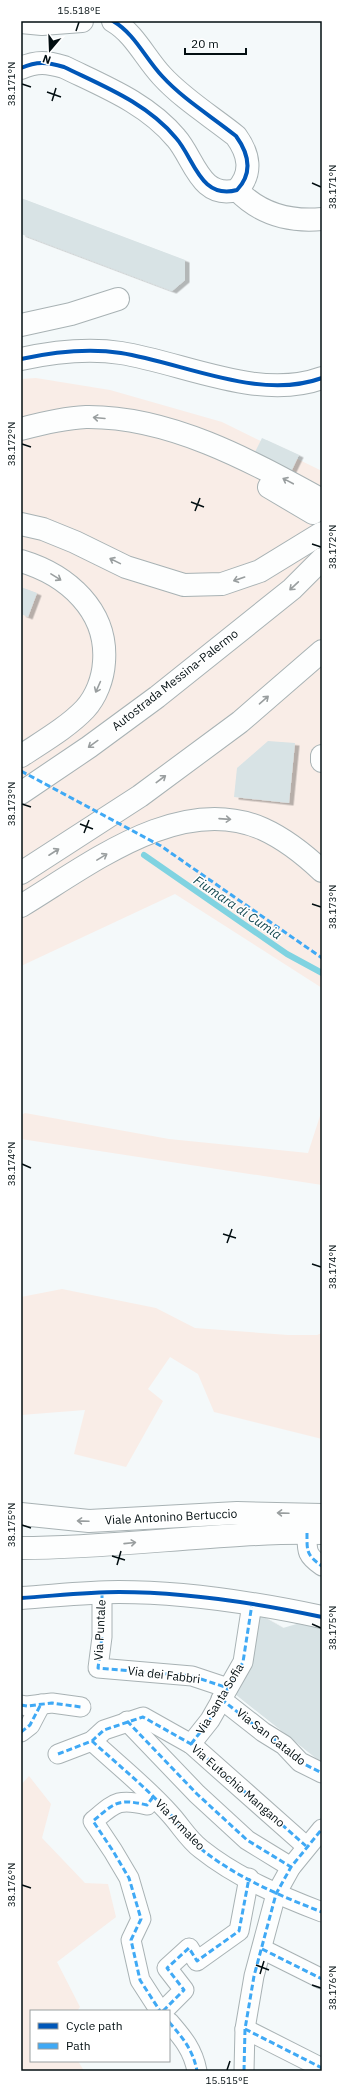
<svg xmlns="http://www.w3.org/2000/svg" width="343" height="2092" font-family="'IBM Plex Sans',sans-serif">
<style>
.green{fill:#f9ede7}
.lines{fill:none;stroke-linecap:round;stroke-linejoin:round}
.stream{stroke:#80d3e1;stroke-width:6}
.building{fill:#d8e3e5;filter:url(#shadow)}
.pedestrian-casing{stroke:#a8b2b4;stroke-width:21}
.minor-casing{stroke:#a8b2b4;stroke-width:24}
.tertiary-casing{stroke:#a8b2b4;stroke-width:24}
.motorway-casing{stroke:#a8b2b4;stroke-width:24}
.pedestrian{stroke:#fdfefe;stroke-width:19}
.minor{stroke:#fdfefe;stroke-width:22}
.tertiary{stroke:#fdfefe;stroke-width:22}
.motorway{stroke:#fdfefe;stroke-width:22}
.quiet{stroke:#3fa9f5;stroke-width:3;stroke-dasharray:6 3;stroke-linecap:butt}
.cycleway-casing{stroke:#fff;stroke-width:6}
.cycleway{stroke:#0057b8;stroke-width:4}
.oneway{stroke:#999e9f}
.ticks{fill:none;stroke:#020e11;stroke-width:1.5}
.labels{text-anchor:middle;stroke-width:3;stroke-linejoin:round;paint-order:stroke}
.street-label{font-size:12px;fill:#020e11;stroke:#fff}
.water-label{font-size:13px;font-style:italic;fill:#13474f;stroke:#fff}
.neatline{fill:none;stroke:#020e11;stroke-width:1.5}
.ticks-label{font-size:10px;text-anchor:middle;fill:#020e11}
</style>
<defs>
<filter id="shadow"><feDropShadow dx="4.5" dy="2.5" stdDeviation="0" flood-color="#0004"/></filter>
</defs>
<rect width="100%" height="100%" fill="#f4f9fa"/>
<g class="green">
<path d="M 36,378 L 110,390 L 222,422 L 322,471 L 322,988 L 175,894 L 21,966 L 21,379 Z"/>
<path d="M 322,1097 L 322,1185 L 21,1139 L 21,1115 L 25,1113 L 169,1139 L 308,1153 L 320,1116 Z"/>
<path d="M 62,1289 L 156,1308 L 195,1328 L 288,1335 L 317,1335 L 322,1333 L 322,1439 L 214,1412 L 198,1374 L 170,1357 L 148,1389 L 163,1401 L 126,1467 L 74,1454 L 85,1410 L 21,1415 L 21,1297 Z"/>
<path d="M 29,1776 L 51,1804 L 42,1838 L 85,1883 L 108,1884 L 116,1917 L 57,1962 L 80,2007 L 77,2011 L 31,2011 L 31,2061 L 78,2061 L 84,2071 L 21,2071 L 21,1785 Z"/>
</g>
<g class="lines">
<path class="stream" d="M 144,855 L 287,954 L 322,973"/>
</g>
<g class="building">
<path d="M 21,198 L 185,260 L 185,280 L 172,291 L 21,234 Z"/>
<path d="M 262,438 L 299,455 L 289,476 L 252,458 Z"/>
<path d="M 21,587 L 37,593 L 28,617 L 21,614 Z"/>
<path d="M 268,741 L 295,743 L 289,803 L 234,797 L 237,768 Z"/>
<path d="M 260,1615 L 283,1628 L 300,1623 L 322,1625 L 322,1763 L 235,1694 Z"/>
</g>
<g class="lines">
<defs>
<g id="pedestrian">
<path d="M 307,1533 C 307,1551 306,1555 322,1566"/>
<path d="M 102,1592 L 102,1637 L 98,1668 L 192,1676 L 228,1688"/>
<path d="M 221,1699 L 263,1732 L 284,1745 L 300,1762 L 322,1773"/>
<path d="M 21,1705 L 27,1706 L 52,1703 L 81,1707"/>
<path d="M 127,1721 L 197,1794 L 247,1840 L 291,1867"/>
<path d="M 21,1732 L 30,1725 L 41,1704"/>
<path d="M 92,1741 C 118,1765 147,1788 170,1814 C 181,1826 188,1839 201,1849 C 236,1877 280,1896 322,1912"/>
<path d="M 191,1744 L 210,1720 L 243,1662 L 252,1604"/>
<path d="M 58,1754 L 92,1741 L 104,1730 L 143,1717 L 191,1744 L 306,1846"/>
<path d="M 153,1797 L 147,1805 C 117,1798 115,1803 93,1821 L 113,1851 L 129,1878 L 141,1919 L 131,1940 L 140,1980 L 160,2011"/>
<path d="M 262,1949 L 322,1979"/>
<path d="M 163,2011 L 184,1990 L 167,1968 L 189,1948 L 197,1961 L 239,1931 L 249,1878"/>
<path d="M 169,2022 C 183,2038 193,2050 197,2071"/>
<path d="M 245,2029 L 322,2068"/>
<path d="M 244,2071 L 245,2029 L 254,1976 L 276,1894 L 291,1867 L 322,1829"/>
</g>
<g id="minor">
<path d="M 237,190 C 260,214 290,222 322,219"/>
<path d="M 21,325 L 71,314 L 118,299"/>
<path d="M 21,359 C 53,352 88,348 121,353 C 184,363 259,401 322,378"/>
<path d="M 21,1514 L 89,1521 L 237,1513 L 322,1515"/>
<path d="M 21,1548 C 122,1548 221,1531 322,1533"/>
<path d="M 21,1598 C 53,1596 86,1592 119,1592 C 186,1592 256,1603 322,1617"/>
</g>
<g id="tertiary">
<path d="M 21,22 L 42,24 L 82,21"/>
<path d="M 21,68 C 37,61 47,62 64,67 C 103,86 147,103 176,138 C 194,158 200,200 237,190 C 253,173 249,154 236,136 C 211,116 183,99 162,76 C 145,58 135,34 113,21"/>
</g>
<g id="motorway">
<path d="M 21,429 C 43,423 64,418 86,417 C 170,416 251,461 322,500"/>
<path d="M 269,487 L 313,513"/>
<path d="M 21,524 L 43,529 L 75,542 L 126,567 L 184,585 L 222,584 L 260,571 L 322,533"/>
<path d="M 21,561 C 68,575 108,611 104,662 C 103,679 96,697 85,709 C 68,727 42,742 21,756"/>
<path d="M 322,756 L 322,761"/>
<path d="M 21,793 L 89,747 L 157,697 L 292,589 L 322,559"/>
<path d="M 21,873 L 140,796 L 240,722 L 322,651"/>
<path d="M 21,906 C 89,865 180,792 263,829 C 285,839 304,854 322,871"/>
</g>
</defs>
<use href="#pedestrian" class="pedestrian-casing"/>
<use href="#minor" class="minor-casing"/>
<use href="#tertiary" class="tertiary-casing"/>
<use href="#motorway" class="motorway-casing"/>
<use href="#pedestrian" class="pedestrian"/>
<use href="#minor" class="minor"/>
<use href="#tertiary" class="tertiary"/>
<use href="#motorway" class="motorway"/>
<g class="quiet">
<path d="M 21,771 L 161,846 L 322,958"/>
<path d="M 307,1533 C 307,1551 306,1555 322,1566"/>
<path d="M 102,1592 L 102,1637 L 98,1668 L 192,1676 L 228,1688"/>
<path d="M 221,1699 L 263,1732 L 284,1745 L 300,1762 L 322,1773"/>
<path d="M 21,1705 L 27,1706 L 52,1703 L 81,1707"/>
<path d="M 127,1721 L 197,1794 L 247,1840 L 291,1867"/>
<path d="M 21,1732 L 30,1725 L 41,1704"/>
<path d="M 92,1741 C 118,1765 147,1788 170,1814 C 181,1826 188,1839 201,1849 C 236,1877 280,1896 322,1912"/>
<path d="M 191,1744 L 210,1720 L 243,1662 L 252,1604"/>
<path d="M 58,1754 L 92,1741 L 104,1730 L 143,1717 L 191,1744 L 306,1846"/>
<path d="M 153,1797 L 147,1805 C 117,1798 115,1803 93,1821 L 113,1851 L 129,1878 L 141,1919 L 131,1940 L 140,1980 L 160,2011"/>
<path d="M 262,1949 L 322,1979"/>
<path d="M 163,2011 L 184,1990 L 167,1968 L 189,1948 L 197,1961 L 239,1931 L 249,1878"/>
<path d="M 169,2022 C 183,2038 193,2050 197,2071"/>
<path d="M 245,2029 L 322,2068"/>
<path d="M 244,2071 L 245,2029 L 254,1976 L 276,1894 L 291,1867 L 322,1829"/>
</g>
<defs>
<g id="cycleway">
<path d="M 21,68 C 37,61 47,62 64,67 C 103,86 147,103 176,138 C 194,158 200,200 237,190 C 253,173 249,154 236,136 C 211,116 183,99 162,76 C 145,58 135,34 113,21"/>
<path d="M 21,359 C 53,352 88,348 121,353 C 184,363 259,401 322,378"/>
<path d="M 21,1598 C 53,1596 86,1592 119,1592 C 186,1592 256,1603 322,1617"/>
</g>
</defs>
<use href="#cycleway" class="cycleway-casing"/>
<use href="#cycleway" class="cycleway"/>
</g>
<defs><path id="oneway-shaft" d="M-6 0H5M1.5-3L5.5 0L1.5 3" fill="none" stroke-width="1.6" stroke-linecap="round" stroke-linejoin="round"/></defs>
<g class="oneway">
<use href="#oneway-shaft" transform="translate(99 418) rotate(-175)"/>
<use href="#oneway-shaft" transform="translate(288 481) rotate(-152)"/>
<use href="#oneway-shaft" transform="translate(115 561) rotate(-154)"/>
<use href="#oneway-shaft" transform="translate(56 577) rotate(32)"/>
<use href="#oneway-shaft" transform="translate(239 579) rotate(161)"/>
<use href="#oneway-shaft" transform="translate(294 586) rotate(137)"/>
<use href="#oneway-shaft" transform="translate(98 687) rotate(114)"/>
<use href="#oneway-shaft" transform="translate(264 700) rotate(-41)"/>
<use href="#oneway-shaft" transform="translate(93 744) rotate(144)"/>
<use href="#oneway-shaft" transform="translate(161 779) rotate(-37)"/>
<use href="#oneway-shaft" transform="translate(225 819) rotate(4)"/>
<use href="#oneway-shaft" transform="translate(54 852) rotate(-33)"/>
<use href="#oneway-shaft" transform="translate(102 857) rotate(-31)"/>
<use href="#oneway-shaft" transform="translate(283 1513) rotate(-178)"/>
<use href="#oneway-shaft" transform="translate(83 1521) rotate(-178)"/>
<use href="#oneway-shaft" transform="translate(130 1543) rotate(-6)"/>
</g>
<path class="ticks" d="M 76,31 L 79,22M 22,84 L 31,87M 47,92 L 61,97M 52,101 L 56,88M 312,183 L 321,187M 22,444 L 31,447M 191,502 L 204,507M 195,511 L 200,498M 312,544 L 321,547M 22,804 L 31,807M 80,824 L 93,829M 84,833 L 89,820M 312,904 L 321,907M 22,1164 L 31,1168M 223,1234 L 236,1238M 227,1243 L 232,1229M 312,1264 L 321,1267M 22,1525 L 31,1528M 112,1556 L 125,1560M 117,1565 L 121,1551M 312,1624 L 321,1628M 22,1885 L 31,1888M 256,1965 L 269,1970M 260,1974 L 264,1961M 312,1985 L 321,1988M 227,2070 L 230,2061"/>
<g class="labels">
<g class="street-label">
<text transform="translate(175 680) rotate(-38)" y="4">Autostrada Messina-Palermo</text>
<text transform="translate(171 1517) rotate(-3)" y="4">Viale Antonino Bertuccio</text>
<text transform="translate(100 1630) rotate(-87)" y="4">Via Puntale</text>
<text transform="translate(164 1675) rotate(7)" y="4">Via dei Fabbri</text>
<text transform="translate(220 1699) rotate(-59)" y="4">Via Santa Sofia</text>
<text transform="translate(271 1737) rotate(38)" y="4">Via San Cataldo</text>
<text transform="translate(238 1786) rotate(41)" y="4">Via Eutochio Mangano</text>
<text transform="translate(180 1825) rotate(46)" y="4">Via Armaleo</text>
</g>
<g class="water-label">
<text transform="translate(238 907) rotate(34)" y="5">Fiumara di Cumia</text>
</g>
</g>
<rect width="343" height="2092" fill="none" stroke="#ffffff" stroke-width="44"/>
<rect x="30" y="2010" width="140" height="52" fill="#ffffff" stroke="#9a9fa0"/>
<rect x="38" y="2023" width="20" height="6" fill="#0057b8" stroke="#9a9fa0"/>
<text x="66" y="2030" font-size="12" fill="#020e11">Cycle path</text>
<rect x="38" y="2043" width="20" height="6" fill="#3fa9f5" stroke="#9a9fa0"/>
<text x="66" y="2050" font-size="12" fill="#020e11">Path</text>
<g transform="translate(50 50) rotate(199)" stroke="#ffffff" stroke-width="3" paint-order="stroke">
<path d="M0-3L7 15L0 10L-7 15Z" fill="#020e11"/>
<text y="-6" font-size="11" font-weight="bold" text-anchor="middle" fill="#020e11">N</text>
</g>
<path d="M185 48v6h61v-6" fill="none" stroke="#020e11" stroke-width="2"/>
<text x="191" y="48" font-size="12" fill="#020e11" stroke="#ffffff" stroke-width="3" paint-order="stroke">20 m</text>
<rect x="22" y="22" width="299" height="2048" class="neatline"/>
<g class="ticks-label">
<text x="79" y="14">15.518°E</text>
<text transform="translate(11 84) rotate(-90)" y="4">38.171°N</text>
<text transform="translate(332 187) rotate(-90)" y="4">38.171°N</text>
<text transform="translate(11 444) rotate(-90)" y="4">38.172°N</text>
<text transform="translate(332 547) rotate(-90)" y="4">38.172°N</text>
<text transform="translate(11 804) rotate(-90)" y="4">38.173°N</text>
<text transform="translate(332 907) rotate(-90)" y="4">38.173°N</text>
<text transform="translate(11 1164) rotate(-90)" y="4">38.174°N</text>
<text transform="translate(332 1267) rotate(-90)" y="4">38.174°N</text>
<text transform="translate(11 1525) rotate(-90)" y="4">38.175°N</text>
<text transform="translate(332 1628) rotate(-90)" y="4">38.175°N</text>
<text transform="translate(11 1885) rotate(-90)" y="4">38.176°N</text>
<text transform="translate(332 1988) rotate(-90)" y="4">38.176°N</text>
<text x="227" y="2084">15.515°E</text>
</g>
</svg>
